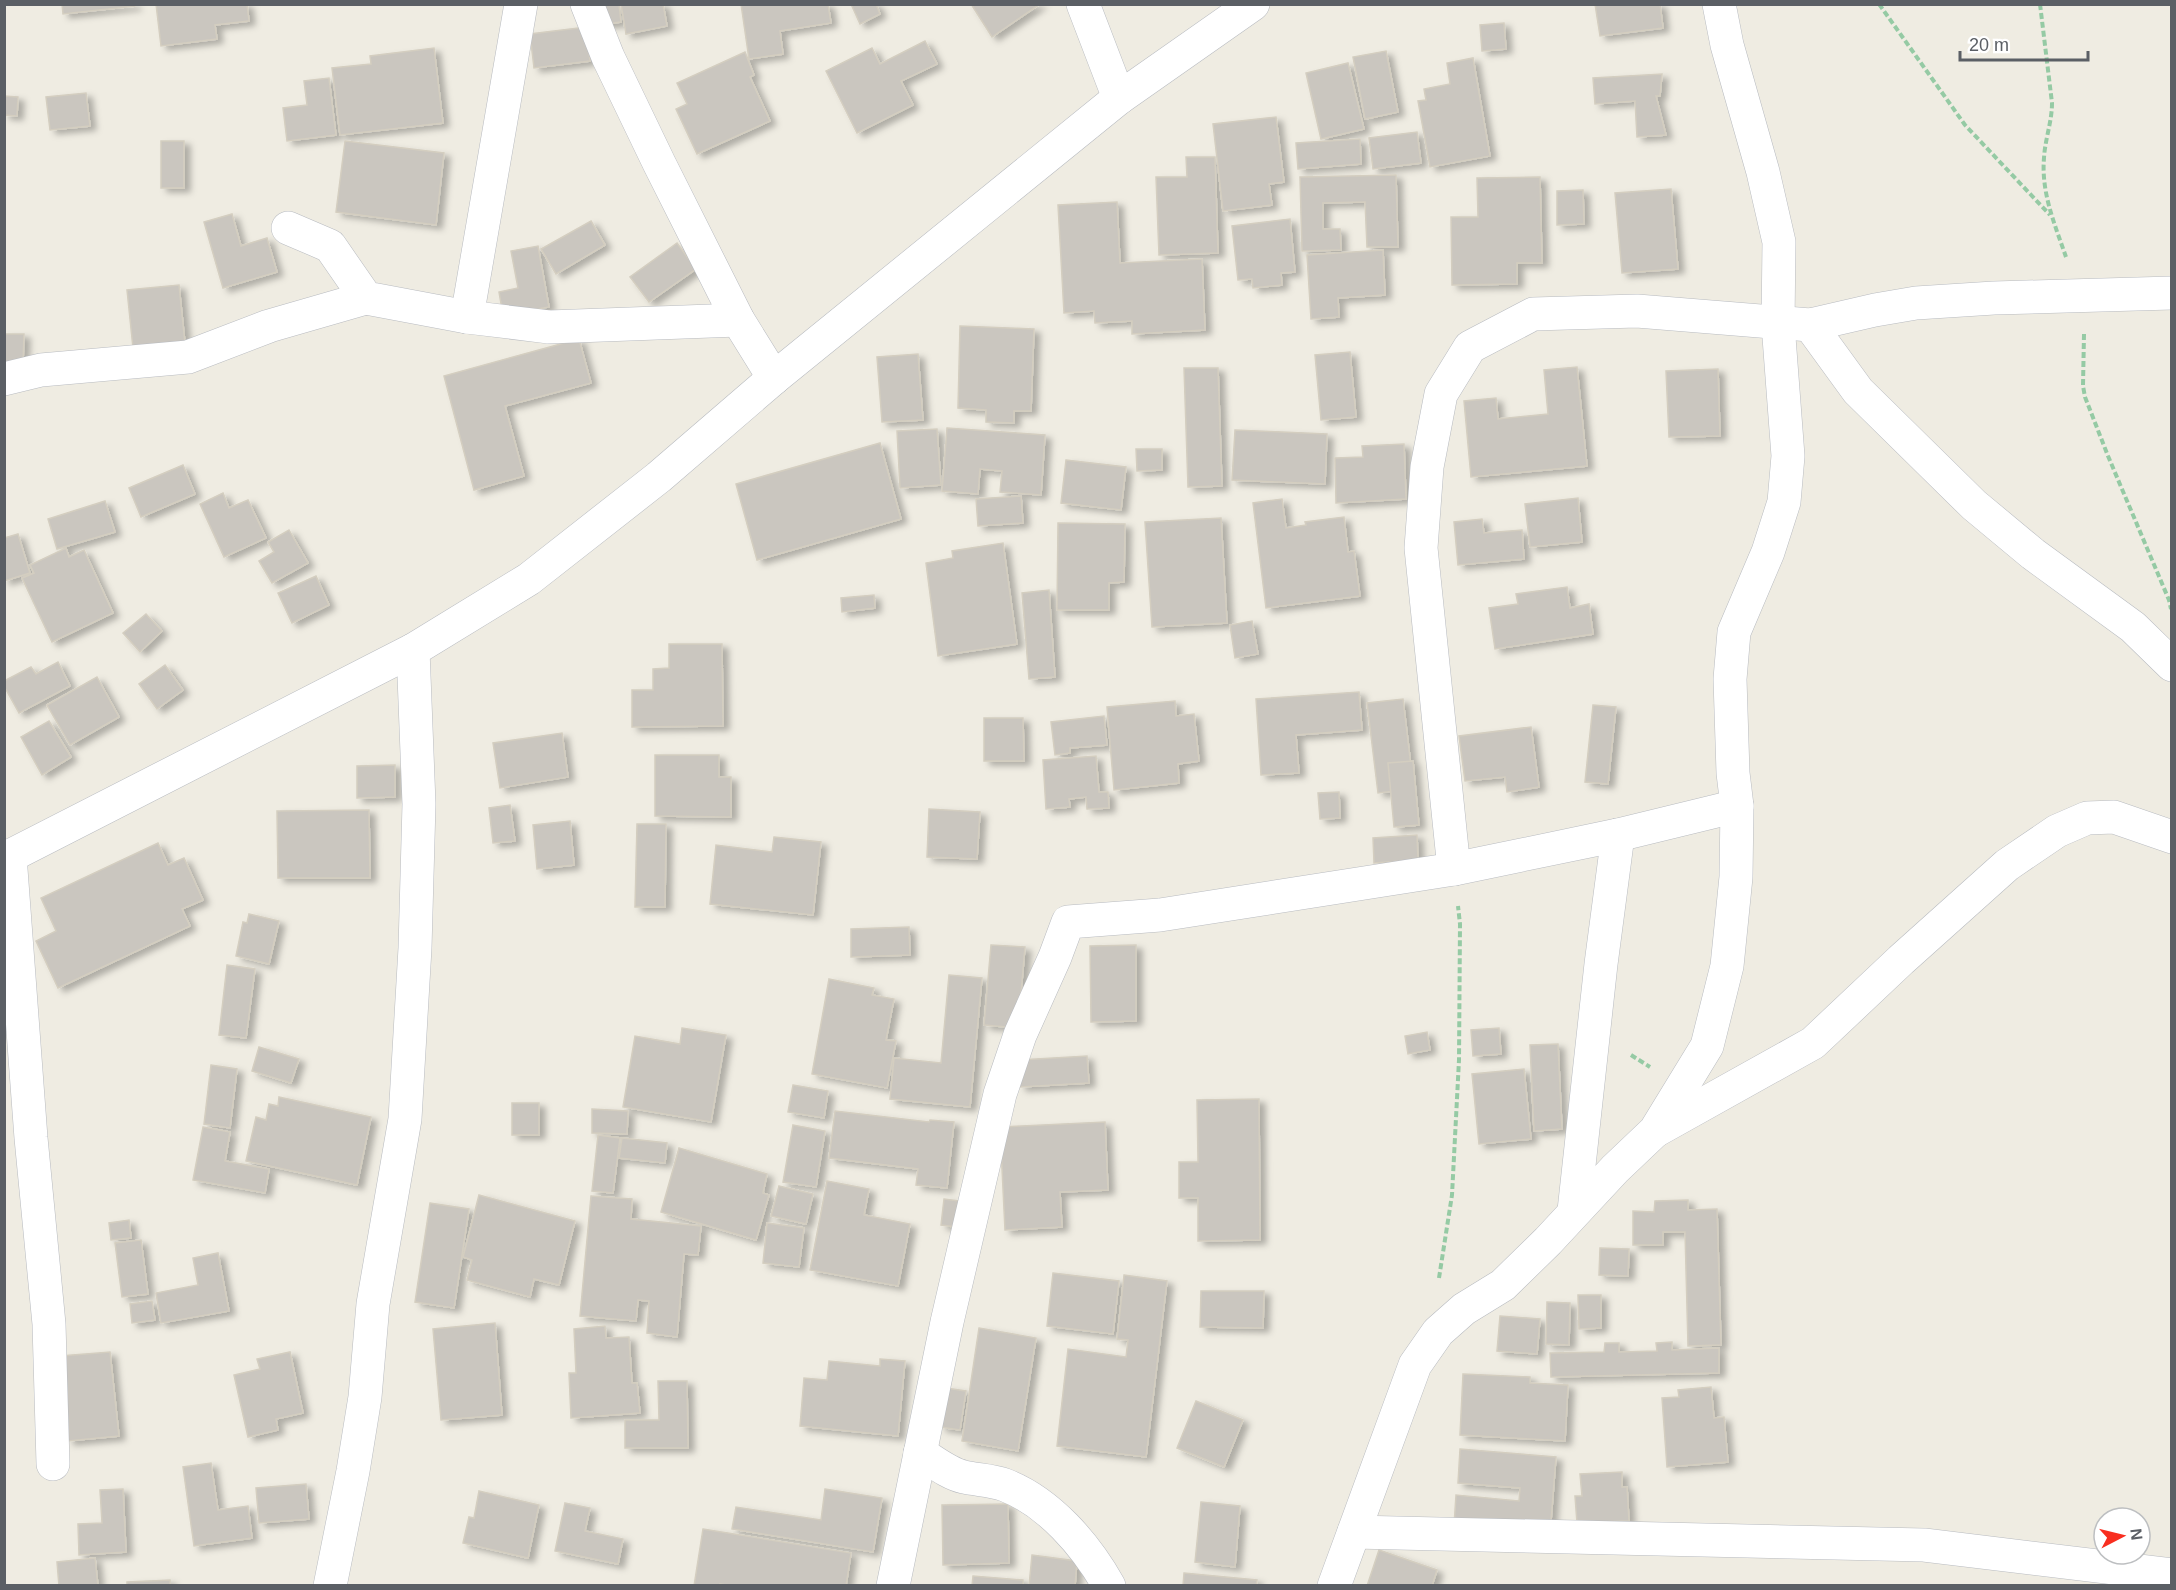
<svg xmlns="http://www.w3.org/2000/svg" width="2176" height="1590" font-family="Arial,sans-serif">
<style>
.building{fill:#cac6bf;stroke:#d4cec0;stroke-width:1.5;filter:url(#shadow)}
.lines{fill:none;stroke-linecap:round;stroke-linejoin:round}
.minor-casing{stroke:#b8bbc0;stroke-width:34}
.path{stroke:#95caa4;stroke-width:4;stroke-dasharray:6 3;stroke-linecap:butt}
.minor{stroke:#fff;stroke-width:33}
</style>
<defs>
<filter id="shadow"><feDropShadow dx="6" dy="4" stdDeviation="3" flood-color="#0004"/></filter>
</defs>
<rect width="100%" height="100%" fill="#efece2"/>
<g class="building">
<path d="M 62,4 L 135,4 L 135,6 L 63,14 Z"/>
<path d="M 156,4 L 247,4 L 249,21 L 215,25 L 217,39 L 161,46 Z"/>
<path d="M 595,4 L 619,4 L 621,22 L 597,25 Z"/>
<path d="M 621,4 L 663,4 L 667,26 L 626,34 Z"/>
<path d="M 741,4 L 828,4 L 831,23 L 780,31 L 783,54 L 749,59 Z"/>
<path d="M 851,4 L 876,4 L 880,14 L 860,24 Z"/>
<path d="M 971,4 L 1040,4 L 992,37 Z"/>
<path d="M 1595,4 L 1660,4 L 1663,28 L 1600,36 Z"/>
<path d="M 1504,23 L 1506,49 L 1482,51 L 1480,25 Z"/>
<path d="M 586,27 L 590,61 L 534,68 L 530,34 Z"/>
<path d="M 925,41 L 937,64 L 901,81 L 913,105 L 857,133 L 826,71 L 872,48 L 880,64 Z"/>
<path d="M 434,48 L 443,123 L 340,135 L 332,68 L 371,64 L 370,56 Z"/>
<path d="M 1386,51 L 1398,112 L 1365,119 L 1353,57 Z"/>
<path d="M 745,52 L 754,75 L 750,77 L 770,121 L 697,154 L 676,109 L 687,104 L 677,83 Z"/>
<path d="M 1473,58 L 1490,156 L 1430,167 L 1418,101 L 1426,100 L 1424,89 L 1450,84 L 1447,63 Z"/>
<path d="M 1348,63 L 1364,129 L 1321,139 L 1306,73 Z"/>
<path d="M 1662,74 L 1660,96 L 1656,96 L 1666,135 L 1637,137 L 1635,101 L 1595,104 L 1593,78 Z"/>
<path d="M 329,78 L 336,135 L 287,141 L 283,108 L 307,105 L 304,81 Z"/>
<path d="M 86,93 L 90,126 L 50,130 L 46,97 Z"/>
<path d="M 4,96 L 18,97 L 17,116 L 4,115 Z"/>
<path d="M 1276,117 L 1284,182 L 1269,184 L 1272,205 L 1223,211 L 1213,124 Z"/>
<path d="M 1417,132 L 1421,163 L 1373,169 L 1369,138 Z"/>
<path d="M 1360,139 L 1361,164 L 1298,169 L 1296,143 Z"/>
<rect x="161" y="141" width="23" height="47"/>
<path d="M 345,141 L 444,153 L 436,225 L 336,212 Z"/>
<path d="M 1186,157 L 1215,157 L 1218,253 L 1159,255 L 1156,177 L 1187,177 Z"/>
<path d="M 1396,175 L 1398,247 L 1367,247 L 1365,202 L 1323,203 L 1323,229 L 1340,229 L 1341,250 L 1302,251 L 1300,177 Z"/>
<path d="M 1540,177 L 1542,263 L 1517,263 L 1517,284 L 1452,285 L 1451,217 L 1478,217 L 1477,178 Z"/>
<path d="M 1671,189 L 1678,269 L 1622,273 L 1615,193 Z"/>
<path d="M 1583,190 L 1584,224 L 1557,225 L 1557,191 Z"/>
<path d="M 1117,202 L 1120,263 L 1202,259 L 1205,330 L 1132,334 L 1132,321 L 1095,323 L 1094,311 L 1064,313 L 1058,205 Z"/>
<path d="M 232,214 L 241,246 L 267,238 L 277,272 L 223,288 L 204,222 Z"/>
<path d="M 1290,219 L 1295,272 L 1281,273 L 1282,285 L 1253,288 L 1252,279 L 1238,280 L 1232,226 Z"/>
<path d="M 591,221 L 605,245 L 556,274 L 541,249 Z"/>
<path d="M 677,243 L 696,269 L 649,302 L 630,277 Z"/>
<path d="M 538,246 L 549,307 L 503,315 L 499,292 L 518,288 L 511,251 Z"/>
<path d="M 1383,250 L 1385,295 L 1338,298 L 1339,317 L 1311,319 L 1307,255 Z"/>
<path d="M 179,285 L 185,343 L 133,348 L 127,290 Z"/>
<path d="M 960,326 L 1034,329 L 1031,411 L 1014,411 L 1014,423 L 986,422 L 986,410 L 958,408 Z"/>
<path d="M 4,334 L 24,334 L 23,365 L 4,365 Z"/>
<path d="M 579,339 L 591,383 L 505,406 L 524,476 L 474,490 L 444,376 Z"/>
<path d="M 1350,352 L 1356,417 L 1321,420 L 1315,355 Z"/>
<path d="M 918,354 L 923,420 L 882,422 L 877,357 Z"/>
<path d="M 1577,367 L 1587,466 L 1471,477 L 1464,401 L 1496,398 L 1498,419 L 1548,414 L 1544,370 Z"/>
<path d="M 1184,368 L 1218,368 L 1222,486 L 1188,487 Z"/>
<path d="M 1718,369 L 1720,436 L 1669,437 L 1666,371 Z"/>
<path d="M 947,428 L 1045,435 L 1041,495 L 1000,492 L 1002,471 L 980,469 L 978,494 L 942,491 Z"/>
<path d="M 937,429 L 941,485 L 900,488 L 897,431 Z"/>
<path d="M 1235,430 L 1327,434 L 1325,484 L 1232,480 Z"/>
<path d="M 880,443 L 901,519 L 757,560 L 736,484 Z"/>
<path d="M 1404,444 L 1406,499 L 1336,503 L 1335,458 L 1363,457 L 1362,446 Z"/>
<path d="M 1136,449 L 1162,449 L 1162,470 L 1137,471 Z"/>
<path d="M 1066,460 L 1126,467 L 1121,510 L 1061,503 Z"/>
<path d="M 183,465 L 195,494 L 141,517 L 129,488 Z"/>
<path d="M 223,493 L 229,508 L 248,500 L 266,538 L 224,557 L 200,504 Z"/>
<path d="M 1021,496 L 1023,523 L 978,526 L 976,499 Z"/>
<path d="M 1578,498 L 1582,542 L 1530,547 L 1525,504 Z"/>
<path d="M 1282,499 L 1286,528 L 1306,525 L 1305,522 L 1344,517 L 1348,552 L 1354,551 L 1360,596 L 1266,608 L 1253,503 Z"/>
<path d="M 105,501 L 115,532 L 57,549 L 48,519 Z"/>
<path d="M 1221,518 L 1227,623 L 1152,627 L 1145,522 Z"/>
<path d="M 1482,519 L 1484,533 L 1522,530 L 1524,559 L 1458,565 L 1454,522 Z"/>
<path d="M 1058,523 L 1125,524 L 1124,582 L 1109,583 L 1109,610 L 1057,610 Z"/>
<path d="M 289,530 L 308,563 L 272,583 L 259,561 L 274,552 L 268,542 Z"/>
<path d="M 18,534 L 30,573 L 4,581 L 4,538 Z"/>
<path d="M 1003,543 L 1017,644 L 938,656 L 926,563 L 953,558 L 952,551 Z"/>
<path d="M 66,548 L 69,557 L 84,550 L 113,613 L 52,642 L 22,578 L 34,573 L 30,565 Z"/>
<path d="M 316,576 L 329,605 L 292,623 L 278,593 Z"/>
<path d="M 1567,587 L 1570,608 L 1589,604 L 1593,634 L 1495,649 L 1489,608 L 1518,604 L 1516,594 Z"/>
<path d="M 1049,590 L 1055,677 L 1029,679 L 1022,593 Z"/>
<path d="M 874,595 L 875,608 L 842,612 L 841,598 Z"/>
<path d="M 146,614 L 162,631 L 140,652 L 123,633 Z"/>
<path d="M 1252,621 L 1258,654 L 1235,658 L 1230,625 Z"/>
<path d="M 669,644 L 722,644 L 723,726 L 632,727 L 632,690 L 653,690 L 653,669 L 669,668 Z"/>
<path d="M 58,662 L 70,686 L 19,713 L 4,686 L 4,681 L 31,667 L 36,674 Z"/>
<path d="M 165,665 L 183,690 L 157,709 L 139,684 Z"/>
<path d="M 97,677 L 119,717 L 70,745 L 47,705 Z"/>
<path d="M 1359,692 L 1362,730 L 1296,735 L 1299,773 L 1261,775 L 1256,699 Z"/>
<path d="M 1403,699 L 1418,825 L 1398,827 L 1394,791 L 1378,793 L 1367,703 Z"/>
<path d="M 1175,701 L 1176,716 L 1194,714 L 1199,761 L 1178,764 L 1179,783 L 1114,790 L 1107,707 Z"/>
<path d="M 1593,705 L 1616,707 L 1608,784 L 1585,782 Z"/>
<path d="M 1104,716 L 1107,745 L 1070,748 L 1070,753 L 1055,755 L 1051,722 Z"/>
<path d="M 984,718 L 1023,718 L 1024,761 L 984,761 Z"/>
<path d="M 49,721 L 71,757 L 42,775 L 21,737 Z"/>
<path d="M 1531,727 L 1539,787 L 1507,792 L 1505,777 L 1465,781 L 1459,736 Z"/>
<path d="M 562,733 L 568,777 L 500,788 L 493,743 Z"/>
<path d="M 655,755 L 719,755 L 719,777 L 731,777 L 731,817 L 655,816 Z"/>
<path d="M 1096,756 L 1099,792 L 1108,792 L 1109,808 L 1087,809 L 1086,797 L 1069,799 L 1070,807 L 1046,809 L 1043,760 Z"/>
<path d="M 1413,761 L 1419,825 L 1394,827 L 1388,763 Z"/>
<path d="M 395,765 L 395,797 L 357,798 L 357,766 Z"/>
<path d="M 1339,792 L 1340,818 L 1320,819 L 1318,793 Z"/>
<path d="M 510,805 L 515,841 L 493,843 L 489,808 Z"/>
<path d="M 929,809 L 980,812 L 977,859 L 927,857 Z"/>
<path d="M 369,810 L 370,878 L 278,878 L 277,811 Z"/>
<path d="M 570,821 L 574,865 L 537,869 L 533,825 Z"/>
<path d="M 637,824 L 666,824 L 665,907 L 635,907 Z"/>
<path d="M 1417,835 L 1418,860 L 1374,863 L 1373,838 Z"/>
<path d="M 774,837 L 821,842 L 813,915 L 710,904 L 716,845 L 772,852 Z"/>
<path d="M 158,843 L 168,865 L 184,858 L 203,900 L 182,909 L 190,926 L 58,988 L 36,941 L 56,931 L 41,898 Z"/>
<path d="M 249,914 L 279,921 L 269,964 L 236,956 L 243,922 L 247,923 Z"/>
<path d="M 909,927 L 910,955 L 851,957 L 851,929 Z"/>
<path d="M 991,945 L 1025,947 L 1018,1028 L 984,1025 Z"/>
<path d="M 1136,945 L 1136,1021 L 1091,1022 L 1090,946 Z"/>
<path d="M 227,965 L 255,969 L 246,1038 L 219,1035 Z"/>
<path d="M 949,975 L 982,978 L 970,1107 L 890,1099 L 894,1058 L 941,1063 Z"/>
<path d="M 829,979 L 874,988 L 872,995 L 894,999 L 886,1040 L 896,1041 L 887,1088 L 812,1074 Z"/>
<path d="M 682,1028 L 726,1035 L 711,1122 L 623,1107 L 635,1036 L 680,1044 Z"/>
<path d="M 1499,1028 L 1501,1054 L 1473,1056 L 1471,1030 Z"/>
<path d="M 1427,1032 L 1430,1050 L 1408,1054 L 1405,1036 Z"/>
<path d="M 1558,1044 L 1562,1129 L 1534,1131 L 1530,1045 Z"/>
<path d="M 259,1047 L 299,1059 L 291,1083 L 252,1071 Z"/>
<path d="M 1087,1056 L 1089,1083 L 1020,1087 L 1019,1060 Z"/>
<path d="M 211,1065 L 237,1069 L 230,1128 L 204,1124 Z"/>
<path d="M 1524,1069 L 1531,1139 L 1479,1144 L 1472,1074 Z"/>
<path d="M 793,1085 L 828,1091 L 824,1118 L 788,1112 Z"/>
<path d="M 279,1097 L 371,1117 L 357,1185 L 246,1161 L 256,1117 L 266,1120 L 269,1104 L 278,1106 Z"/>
<path d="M 1259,1099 L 1260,1240 L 1198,1241 L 1198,1198 L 1179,1198 L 1179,1162 L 1198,1162 L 1197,1100 Z"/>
<rect x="512" y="1103" width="27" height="32"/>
<path d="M 592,1109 L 628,1111 L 627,1134 L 592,1133 Z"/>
<path d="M 835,1111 L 929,1122 L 930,1120 L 954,1122 L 947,1188 L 916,1185 L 918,1169 L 829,1158 Z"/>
<path d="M 1105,1122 L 1108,1190 L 1060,1192 L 1062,1227 L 1005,1230 L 1000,1127 Z"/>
<path d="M 793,1125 L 825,1131 L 816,1187 L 783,1182 Z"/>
<path d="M 203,1127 L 230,1132 L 225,1161 L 269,1169 L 265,1193 L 193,1180 Z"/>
<path d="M 598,1135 L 620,1138 L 613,1193 L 592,1191 Z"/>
<path d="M 622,1138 L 667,1143 L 665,1163 L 619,1158 Z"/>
<path d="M 679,1148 L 767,1174 L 763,1193 L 769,1195 L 756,1240 L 661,1212 Z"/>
<path d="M 827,1181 L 869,1189 L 864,1215 L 910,1224 L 898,1286 L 810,1270 Z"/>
<path d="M 779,1186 L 813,1194 L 806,1224 L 771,1216 Z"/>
<path d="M 479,1195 L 575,1221 L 559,1285 L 534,1279 L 530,1297 L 467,1280 L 472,1260 L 463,1257 Z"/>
<path d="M 591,1196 L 632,1199 L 631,1219 L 701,1226 L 698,1255 L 684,1254 L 677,1337 L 647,1333 L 649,1301 L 638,1300 L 636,1321 L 580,1316 Z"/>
<path d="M 944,1199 L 967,1202 L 964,1228 L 941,1225 Z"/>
<path d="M 1688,1200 L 1688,1210 L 1717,1209 L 1721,1345 L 1688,1346 L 1685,1232 L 1663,1232 L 1663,1245 L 1633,1245 L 1633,1211 L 1654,1212 L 1655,1201 Z"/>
<path d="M 430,1203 L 469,1209 L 454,1308 L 415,1302 Z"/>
<path d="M 129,1220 L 131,1238 L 111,1240 L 109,1223 Z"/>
<path d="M 767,1223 L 804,1228 L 799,1267 L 763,1263 Z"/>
<path d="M 141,1240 L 148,1294 L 122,1297 L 115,1243 Z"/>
<path d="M 1600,1248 L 1629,1249 L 1628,1276 L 1599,1275 Z"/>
<path d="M 218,1253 L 229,1311 L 161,1323 L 156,1293 L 198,1285 L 193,1258 Z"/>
<path d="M 1053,1273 L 1119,1281 L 1113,1334 L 1047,1326 Z"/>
<path d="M 1124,1275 L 1167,1281 L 1146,1457 L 1057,1446 L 1068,1349 L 1126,1357 L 1128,1340 L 1117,1339 Z"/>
<path d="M 1201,1291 L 1264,1291 L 1263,1328 L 1200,1327 Z"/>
<path d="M 1578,1295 L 1601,1295 L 1601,1328 L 1579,1329 Z"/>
<path d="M 152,1301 L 155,1320 L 132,1323 L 130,1304 Z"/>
<path d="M 1547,1302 L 1570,1303 L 1569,1345 L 1546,1344 Z"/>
<path d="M 1500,1316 L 1540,1319 L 1537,1354 L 1497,1351 Z"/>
<path d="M 495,1323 L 502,1415 L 441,1420 L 433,1329 Z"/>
<path d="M 605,1326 L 606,1338 L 629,1337 L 632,1383 L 637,1383 L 640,1413 L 571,1418 L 569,1373 L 576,1373 L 574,1329 Z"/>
<path d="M 979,1328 L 1036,1338 L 1018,1451 L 962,1441 Z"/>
<path d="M 1672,1342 L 1672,1350 L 1719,1348 L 1719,1373 L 1551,1377 L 1550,1353 L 1604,1352 L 1605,1343 L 1619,1343 L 1619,1352 L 1657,1351 L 1656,1343 Z"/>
<path d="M 110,1352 L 119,1436 L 68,1441 L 60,1356 Z"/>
<path d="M 290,1352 L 303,1413 L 276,1419 L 278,1430 L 248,1437 L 234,1375 L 260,1369 L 257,1359 Z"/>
<path d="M 880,1359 L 905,1361 L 898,1436 L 800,1426 L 804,1378 L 827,1380 L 829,1361 L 880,1366 Z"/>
<path d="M 1463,1374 L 1530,1377 L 1530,1383 L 1568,1385 L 1565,1441 L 1460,1435 Z"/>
<path d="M 658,1381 L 687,1381 L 688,1448 L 625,1448 L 625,1420 L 659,1420 Z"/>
<path d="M 1711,1387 L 1714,1418 L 1724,1417 L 1728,1462 L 1667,1467 L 1662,1398 L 1679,1397 L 1678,1390 Z"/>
<path d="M 946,1388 L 966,1391 L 960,1430 L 940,1427 Z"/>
<path d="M 1196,1401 L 1243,1420 L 1224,1467 L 1177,1448 Z"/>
<path d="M 1460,1449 L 1556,1457 L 1550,1534 L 1454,1526 L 1456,1495 L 1519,1501 L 1520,1488 L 1458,1483 Z"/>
<path d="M 211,1463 L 218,1510 L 248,1506 L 252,1538 L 194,1546 L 183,1467 Z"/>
<path d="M 1622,1472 L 1622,1487 L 1627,1487 L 1629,1521 L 1577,1523 L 1575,1496 L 1582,1496 L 1580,1474 Z"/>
<path d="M 306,1484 L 309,1519 L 259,1523 L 256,1488 Z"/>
<path d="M 123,1489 L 126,1552 L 79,1555 L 78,1524 L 102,1523 L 100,1490 Z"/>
<path d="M 825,1489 L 882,1498 L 873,1552 L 732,1529 L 736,1507 L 821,1520 Z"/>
<path d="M 479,1491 L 539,1505 L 528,1558 L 463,1543 L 469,1517 L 474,1518 Z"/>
<path d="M 1201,1502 L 1240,1506 L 1235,1567 L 1195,1562 Z"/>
<path d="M 565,1503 L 590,1508 L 585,1531 L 623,1539 L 618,1564 L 555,1551 Z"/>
<path d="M 1008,1504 L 1009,1563 L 943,1565 L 942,1505 Z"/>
<path d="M 703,1529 L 851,1553 L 846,1586 L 731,1586 L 720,1584 L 720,1586 L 694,1586 Z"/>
<path d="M 1379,1550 L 1437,1570 L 1432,1586 L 1367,1586 Z"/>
<path d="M 1032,1555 L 1077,1561 L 1075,1586 L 1029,1586 Z"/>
<path d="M 95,1558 L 98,1586 L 59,1586 L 57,1562 Z"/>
<path d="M 1184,1573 L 1257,1580 L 1256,1586 L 1183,1586 Z"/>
<path d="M 973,1576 L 1023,1580 L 1023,1586 L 972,1586 Z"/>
<path d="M 170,1580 L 170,1586 L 127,1586 L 127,1582 Z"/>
</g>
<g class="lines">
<defs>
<g id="minor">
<path d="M 587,4 L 608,57 L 659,163 L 738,320 L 774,378"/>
<path d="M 1083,4 L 1119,98"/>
<path d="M 288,228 L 330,246 L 366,298 L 467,317 L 549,327 L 738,320"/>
<path d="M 467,317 L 521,4"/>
<path d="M 1810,325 L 1858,391 L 1974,505 L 2033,554 L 2133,627 L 2172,665"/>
<path d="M 4,379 L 41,370 L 188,357 L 269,326 L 366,298"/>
<path d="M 10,856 L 31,1138 L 49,1324 L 53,1464"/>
<path d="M 4,859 L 413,650 L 529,579 L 659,477 L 774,378 L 1119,98 L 1253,4"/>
<path d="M 1454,869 L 1421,548 L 1427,467 L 1441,394 L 1470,347 L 1533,314 L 1637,311 L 1810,325 L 1875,310 L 1916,303 L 1994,298 L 2172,293"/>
<path d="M 1657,1130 L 1813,1043 L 1901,960 L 2007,865 L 2057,831 L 2087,818 L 2114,817 L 2172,837"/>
<path d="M 1574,1211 L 1601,964 L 1618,835"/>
<path d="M 920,1453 C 933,1461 949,1474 964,1477 C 977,1480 992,1480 1005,1485 C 1049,1502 1086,1545 1109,1586"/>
<path d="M 1354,1532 L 1924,1545 L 2172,1575"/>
<path d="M 330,1586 L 353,1471 L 365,1397 L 373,1304 L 405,1119 L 415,948 L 419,804 L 413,650"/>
<path d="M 893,1586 L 947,1322 L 1000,1094 L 1020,1035 L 1055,957 L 1068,922 L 1160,915 L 1454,869 L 1618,835 L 1737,806"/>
<path d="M 1334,1586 L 1415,1365 L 1438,1332 L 1464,1309 L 1503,1285 L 1548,1241 L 1615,1169 L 1655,1131 L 1707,1046 L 1727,966 L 1736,877 L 1737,806 L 1733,773 L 1730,679 L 1734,632 L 1768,552 L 1784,502 L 1788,456 L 1778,324 L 1779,242 L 1763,172 L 1727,45 L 1719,4"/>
</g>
</defs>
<use href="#minor" class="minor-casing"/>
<g class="path">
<path d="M 1879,4 L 1965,125 L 2050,215"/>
<path d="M 2040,4 L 2052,103 C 2052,122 2045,139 2044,158 C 2041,193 2055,225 2066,257"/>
<path d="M 2084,334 L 2083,386 L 2085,397 L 2108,456 L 2169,600 L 2171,609"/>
<path d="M 1631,1055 L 1650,1067"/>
<path d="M 1439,1278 L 1452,1195 L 1459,1060 L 1460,924 L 1458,906"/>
</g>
<use href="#minor" class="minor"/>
</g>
<rect width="2176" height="1590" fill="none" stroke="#5b5f65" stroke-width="12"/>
<g transform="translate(2122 1536) rotate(83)"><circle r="28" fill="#ffffff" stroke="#bdbfc1" stroke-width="1.5"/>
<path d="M0-4.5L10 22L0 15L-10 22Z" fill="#f82e1f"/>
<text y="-9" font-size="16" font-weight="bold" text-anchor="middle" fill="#5b5f65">N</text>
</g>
<path d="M1960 51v9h128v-9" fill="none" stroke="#5b5f65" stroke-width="3"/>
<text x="1969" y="51" font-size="18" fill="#5b5f65" stroke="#ffffff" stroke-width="4.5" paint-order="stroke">20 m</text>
</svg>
